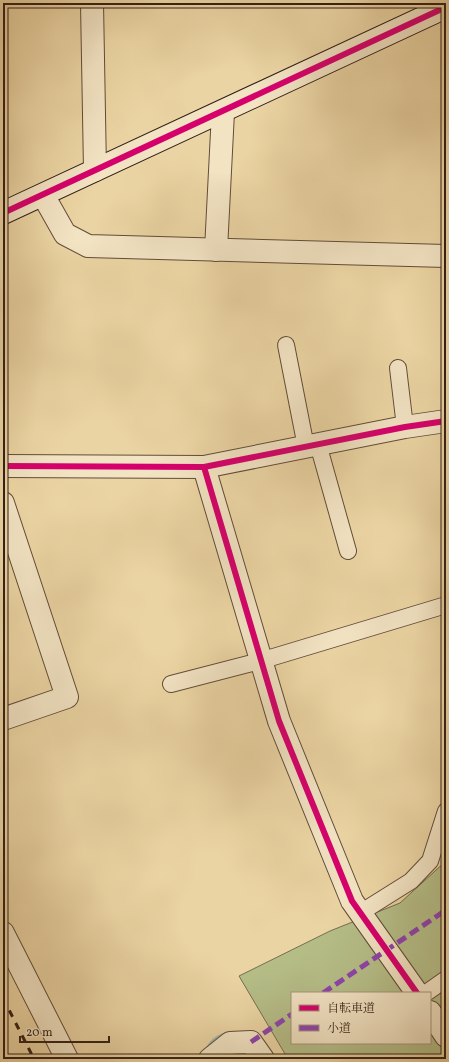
<svg xmlns="http://www.w3.org/2000/svg" width="449" height="1062" font-family="Vollkorn,'Noto Serif JP',serif">
<style>
.green{fill:#b5bd87;stroke:#746e4e;fill-rule:evenodd}
.lines{fill:none;stroke-linecap:round;stroke-linejoin:round}
.river{stroke:#9bb7ae;stroke-width:53}
.lane-casing{stroke:#624c39;stroke-width:18}
.street-casing{stroke:#624c39;stroke-width:24}
.secondary-casing{stroke:#341f16;stroke-width:24}
.lane{stroke:#f2e3c3;stroke-width:16}
.street{stroke:#f2e3c3;stroke-width:22}
.secondary{stroke:#f2e3c3;stroke-width:22}
.rail{stroke:#341f16;stroke-width:3;stroke-dasharray:7 7;stroke-linecap:butt}
.quiet{stroke:#8e44ad;stroke-width:5;stroke-dasharray:10 5;stroke-linecap:butt}
.cycleway-casing{stroke:#f2e3c3;stroke-width:8}
.cycleway{stroke:#d6006c;stroke-width:6}
</style>
<rect width="100%" height="100%" fill="#ebd4a3"/>
<filter id="stains"><feTurbulence type="fractalNoise" baseFrequency=".005" numOctaves="4"/><feColorMatrix values="0 0 0 0 .2 0 0 0 0 .09 0 0 0 0 .02 0 0 0 .5 -.17"/></filter>
<radialGradient id="worn" r=".72"><stop offset=".6" stop-color="#630" stop-opacity="0"/><stop offset="1" stop-color="#630" stop-opacity=".3"/></radialGradient>
<path class="green" d="M 446,861 L 446,1059 L 288,1059 L 239,976 L 330,931 L 400,903 ZM 292,993 L 430,993 L 430,1043 L 292,1043 Z"/>
<g class="lines">
<path class="river" d="M 230,1059 L 232,1058"/>
<defs>
<g id="lane">
<path d="M 286,345 L 306,447"/>
<path d="M 398,368 L 405,427"/>
<path d="M 318,444 L 348,551"/>
<path d="M 171,684 L 260,661 L 446,605"/>
<path d="M 360,913 L 411,881 L 430,861 L 446,811"/>
<path d="M 426,993 L 446,979"/>
</g>
<g id="street">
<path d="M 92,3 L 95,170"/>
<path d="M 43,195 L 65,234 L 88,246 L 446,256"/>
<path d="M 216,250 L 223,112"/>
<path d="M 3,466 L 204,467 L 405,427 L 446,421"/>
<path d="M 204,467 L 279,721 L 352,901 L 417,993"/>
<path d="M 3,503 L 67,697 L 3,719"/>
<path d="M 3,933 L 67,1059"/>
<path d="M 430,1012 L 446,1036"/>
<path d="M 210,1059 L 230,1043 L 251,1042 L 263,1059"/>
</g>
<path id="secondary" d="M 3,213 L 446,7"/>
</defs>
<use href="#lane" class="lane-casing"/>
<use href="#street" class="street-casing"/>
<use href="#secondary" class="secondary-casing"/>
<use href="#lane" class="lane"/>
<use href="#street" class="street"/>
<use href="#secondary" class="secondary"/>
<g class="rail">
<path d="M 3,998 L 34,1059"/>
<path d="M 3,1048 L 8,1059"/>
</g>
<g class="quiet">
<path d="M 323,993 L 446,910"/>
<path d="M 251,1042 L 292,1014"/>
</g>
<defs>
<g id="cycleway">
<path d="M 3,213 L 446,7"/>
<path d="M 3,466 L 204,467 L 405,427 L 446,421"/>
<path d="M 204,467 L 279,721 L 352,901 L 417,993"/>
</g>
</defs>
<use href="#cycleway" class="cycleway-casing"/>
<use href="#cycleway" class="cycleway"/>
</g>
<rect width="449" height="1062" fill="none" stroke="#ebd4a3" stroke-width="16"/>
<rect x="4" y="4" width="441" height="1054" fill="none" stroke="#341f16" stroke-width="2"/>
<rect x="8" y="8" width="433" height="1046" fill="none" stroke="#341f16"/>
<rect x="291" y="992" width="140" height="52" fill="#f2e3c3" stroke="#a6957e"/>
<rect x="299" y="1005" width="20" height="6" fill="#d6006c" stroke="#a6957e"/>
<text x="327" y="1012" font-size="12" fill="#341f16">自転車道</text>
<rect x="299" y="1025" width="20" height="6" fill="#8e44ad" stroke="#a6957e"/>
<text x="327" y="1032" font-size="12" fill="#341f16">小道</text>
<path d="M20 1036v6h89v-6" fill="none" stroke="#341f16" stroke-width="2"/>
<text x="26" y="1036" font-size="12" fill="#341f16" stroke="#f2e3c3" stroke-width="3" paint-order="stroke">20 m</text>
<rect width="100%" height="100%" filter="url(#stains)"/>
<rect width="100%" height="100%" fill="url(#worn)"/>
</svg>
